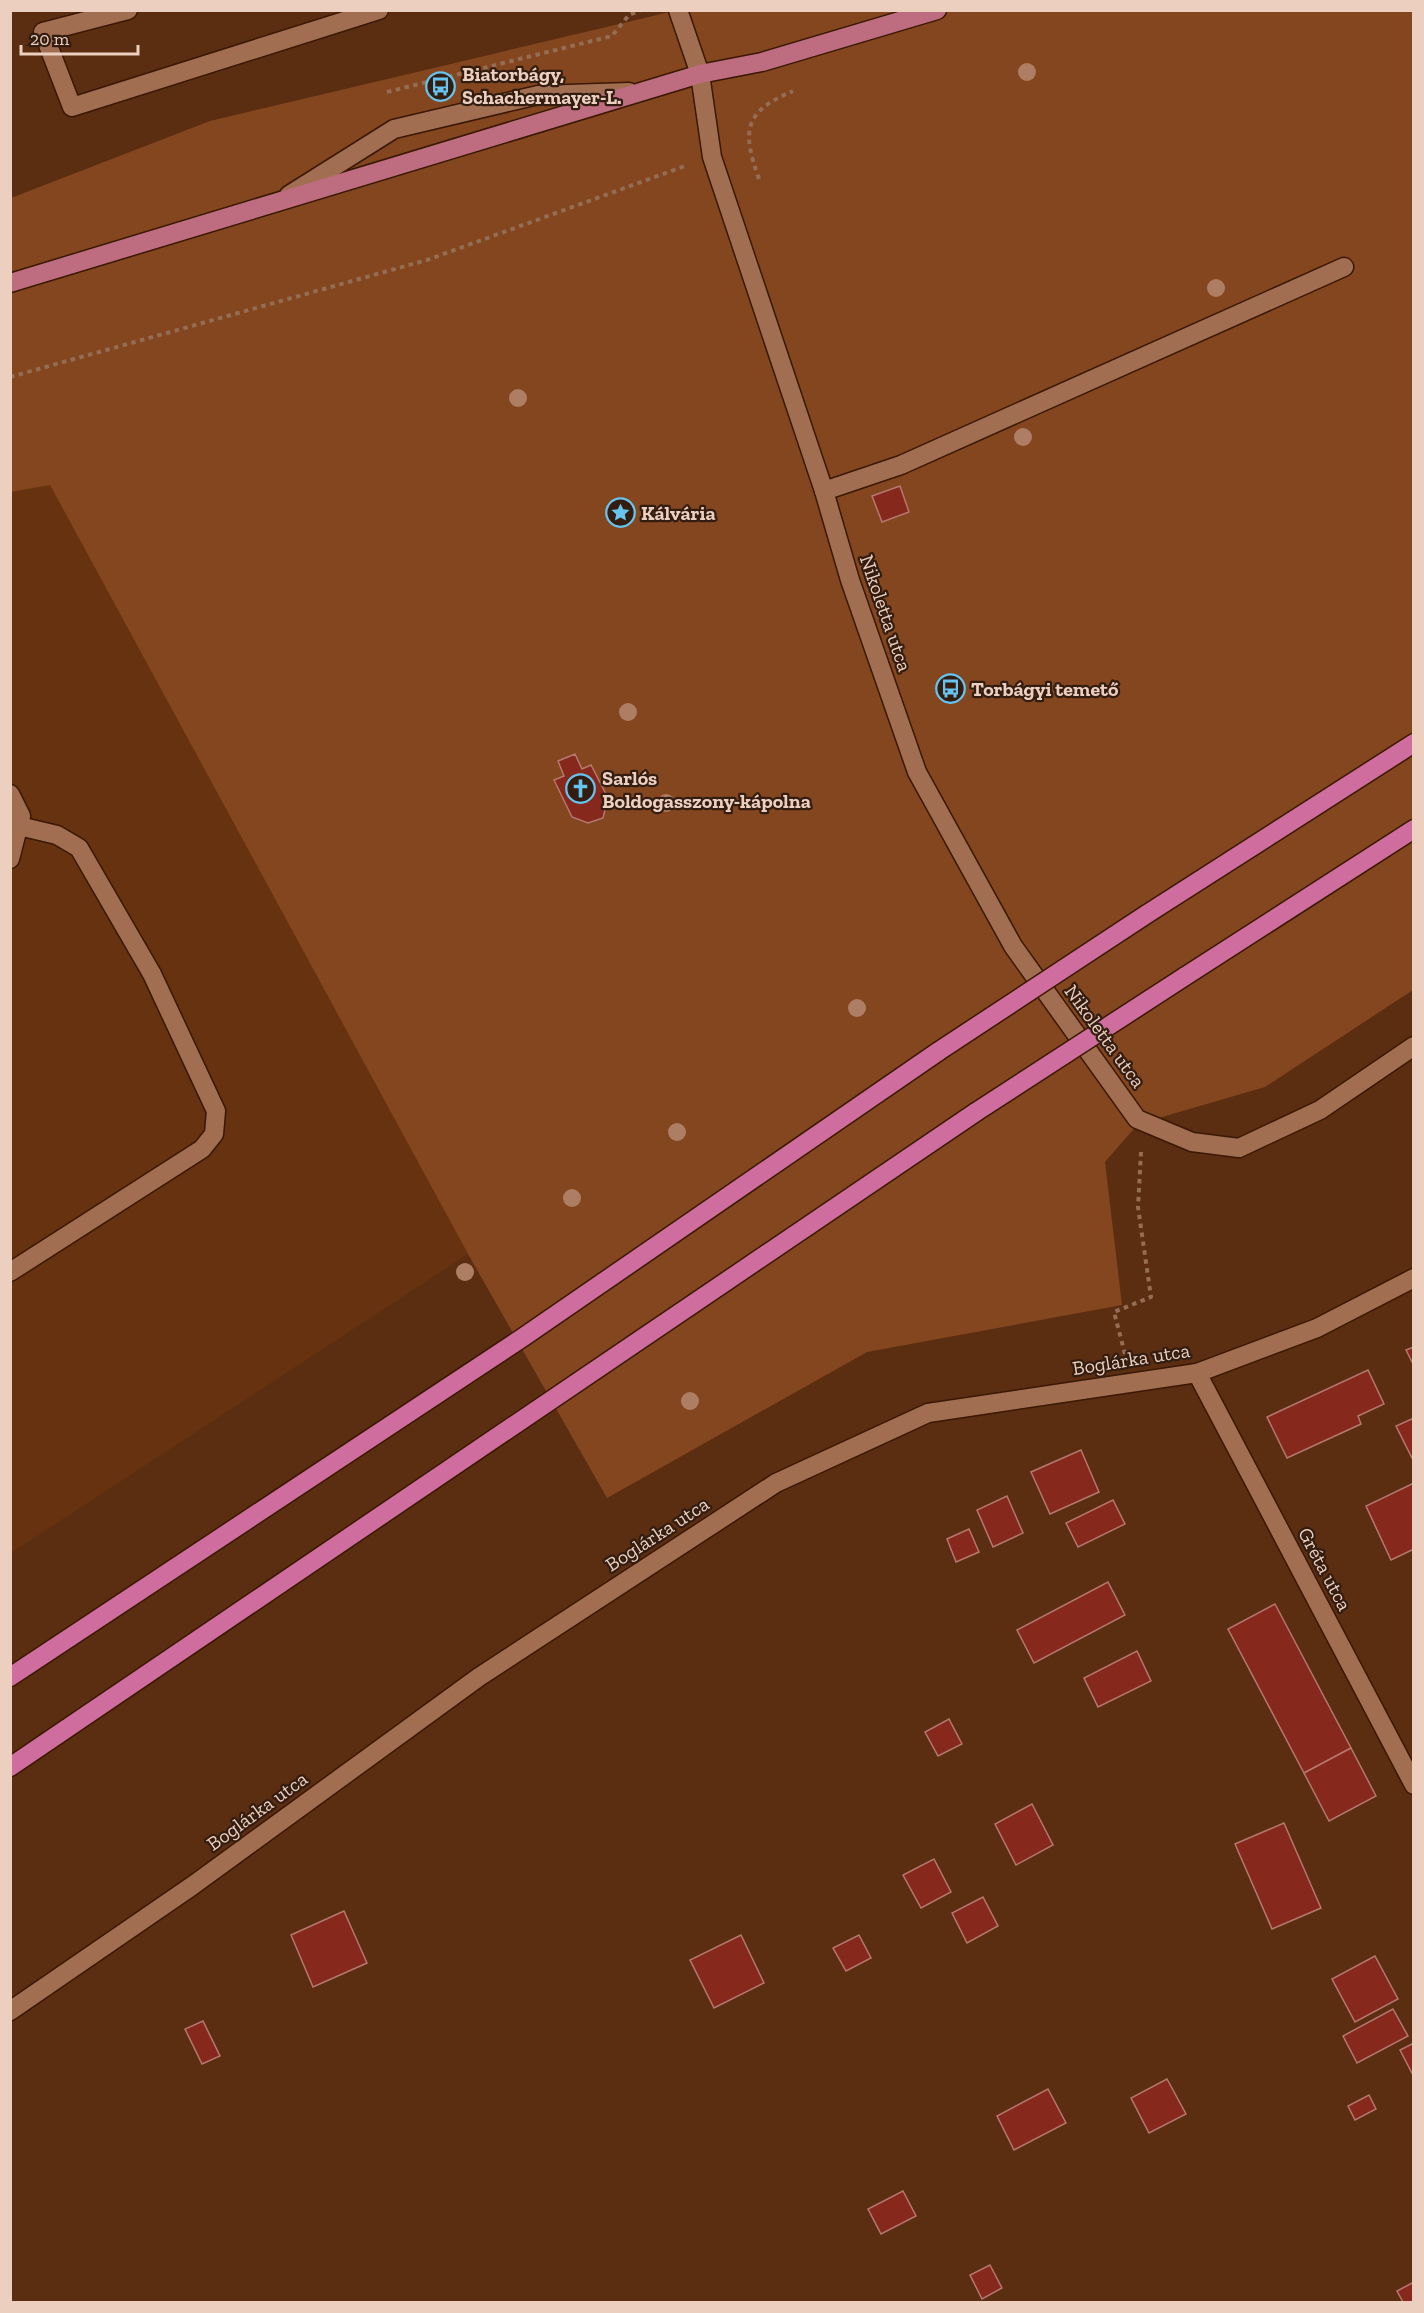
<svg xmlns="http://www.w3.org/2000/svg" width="1424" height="2313" font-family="'Zilla Slab',serif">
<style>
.built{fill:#67320f}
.green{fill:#83461f}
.building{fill:#87281d;stroke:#b5786e;stroke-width:1.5}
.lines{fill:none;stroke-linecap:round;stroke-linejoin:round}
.minor-casing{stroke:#3a1803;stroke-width:21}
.major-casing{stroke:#3a1803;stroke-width:21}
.highway-casing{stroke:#3a1803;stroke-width:21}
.path{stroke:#946d55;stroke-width:4;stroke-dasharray:4.5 4.5;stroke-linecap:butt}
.minor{stroke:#a26e51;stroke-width:18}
.major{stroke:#bd6d7f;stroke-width:18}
.highway{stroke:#cf6d9e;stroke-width:18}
.highway-bridge-casing{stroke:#3a1803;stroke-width:21;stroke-linecap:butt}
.highway-bridge{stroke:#cf6d9e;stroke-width:18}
.tree{fill:#ad7e64}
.labels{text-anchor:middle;stroke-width:4.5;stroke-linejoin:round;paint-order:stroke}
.poi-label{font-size:20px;font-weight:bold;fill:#eccfbf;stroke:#331d11;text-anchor:start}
.street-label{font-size:20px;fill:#eccfbf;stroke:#331d11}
</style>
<rect width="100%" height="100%" fill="#5c2e11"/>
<path class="built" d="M 50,485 L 468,1254 L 11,1553 L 10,492 Z"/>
<path class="green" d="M 674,11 L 1413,11 L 1413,990 L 1265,1087 L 1138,1124 L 1105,1162 L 1122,1305 L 867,1352 L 607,1498 L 468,1254 L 50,485 L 11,492 L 11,198 L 210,121 Z"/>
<g class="building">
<path d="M 900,486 L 909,512 L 882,522 L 872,496 Z"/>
<path d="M 575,754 L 582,769 L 591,765 L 608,798 L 603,818 L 588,823 L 572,817 L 554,780 L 564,776 L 558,761 Z"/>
<path d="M 1414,1347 L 1414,1366 L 1406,1350 Z"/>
<path d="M 1368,1370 L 1384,1404 L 1358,1416 L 1361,1424 L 1287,1458 L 1267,1417 Z"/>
<path d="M 1414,1418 L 1414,1462 L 1396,1426 Z"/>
<path d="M 1081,1450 L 1099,1492 L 1050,1514 L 1031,1472 Z"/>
<path d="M 1414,1483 L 1414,1549 L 1391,1560 L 1366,1506 Z"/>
<path d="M 1007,1496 L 1023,1533 L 993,1547 L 977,1510 Z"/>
<path d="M 1113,1500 L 1125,1524 L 1078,1547 L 1066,1523 Z"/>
<path d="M 969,1529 L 979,1552 L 956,1562 L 947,1539 Z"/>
<path d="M 1108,1582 L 1125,1615 L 1034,1663 L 1017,1630 Z"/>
<path d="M 1275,1604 L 1351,1748 L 1304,1773 L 1228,1629 Z"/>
<path d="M 1137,1651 L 1151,1681 L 1098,1707 L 1084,1678 Z"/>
<path d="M 949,1719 L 962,1744 L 938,1756 L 925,1732 Z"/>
<path d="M 1351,1748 L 1376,1796 L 1329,1821 L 1304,1773 Z"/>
<path d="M 1032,1804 L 1053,1845 L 1016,1865 L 995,1824 Z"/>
<path d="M 1284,1823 L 1321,1908 L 1272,1929 L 1235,1844 Z"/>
<path d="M 934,1859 L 951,1892 L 921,1908 L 903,1875 Z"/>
<path d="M 983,1897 L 998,1926 L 967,1943 L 952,1913 Z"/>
<path d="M 344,1911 L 367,1963 L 313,1987 L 291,1935 Z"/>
<path d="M 741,1935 L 764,1983 L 714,2008 L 690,1960 Z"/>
<path d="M 859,1935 L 871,1958 L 846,1971 L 833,1948 Z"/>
<path d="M 1375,1956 L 1398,1999 L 1355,2022 L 1332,1979 Z"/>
<path d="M 1393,2009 L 1408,2036 L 1357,2063 L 1343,2036 Z"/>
<path d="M 203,2021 L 220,2056 L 202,2064 L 185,2029 Z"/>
<path d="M 1414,2043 L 1414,2077 L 1400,2050 Z"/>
<path d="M 1167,2079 L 1186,2114 L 1149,2133 L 1131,2098 Z"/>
<path d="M 1048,2089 L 1066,2123 L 1014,2150 L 997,2116 Z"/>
<path d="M 1369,2095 L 1376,2109 L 1355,2120 L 1348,2106 Z"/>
<path d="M 903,2191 L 916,2216 L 881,2234 L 868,2209 Z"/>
<path d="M 990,2265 L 1002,2288 L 982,2299 L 970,2275 Z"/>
<path d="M 1414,2282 L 1414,2302 L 1403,2302 L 1397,2291 Z"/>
</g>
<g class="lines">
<defs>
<g id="minor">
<path d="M 128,10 L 43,32 L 72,107 L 379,10"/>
<path d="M 678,10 L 700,74 L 712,157 L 824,491 L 850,580 L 917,772 L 1013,946 L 1137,1119 L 1192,1142 L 1239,1148 L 1320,1110 L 1414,1046"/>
<path d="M 289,195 L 394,129 L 538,95 L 629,92"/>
<path d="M 824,491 L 901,465 L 1344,267"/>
<path d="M 10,794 L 21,816 L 10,859"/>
<path d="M 10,1272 L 202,1149 L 214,1134 L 216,1111 L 152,974 L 79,848 L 57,835 L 19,826"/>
<path d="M 1197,1373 L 1414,1785"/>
<path d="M 10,2011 L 192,1886 L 479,1677 L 776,1483 L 928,1413 L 1197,1373 L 1317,1328 L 1414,1278"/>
</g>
<path id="major" d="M 10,283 L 700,74 L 762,62 L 937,10"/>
<g id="highway">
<path d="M 1147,914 L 1414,743"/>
<path d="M 1184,977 L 1414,829"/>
<path d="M 10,1677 L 522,1338 L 939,1051"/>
<path d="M 10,1767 L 976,1112"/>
</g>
</defs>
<use href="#minor" class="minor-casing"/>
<use href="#major" class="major-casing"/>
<use href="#highway" class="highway-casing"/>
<g class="path">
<path d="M 387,92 L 612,36 L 629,15 L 641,10"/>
<path d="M 759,179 C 742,131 743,112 793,91"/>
<path d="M 10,377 L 427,260 L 685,166"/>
<path d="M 1125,1354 L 1114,1312 L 1151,1297 L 1138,1207 L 1141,1152"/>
</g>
<use href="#minor" class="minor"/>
<use href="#major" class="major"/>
<use href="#highway" class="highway"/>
<defs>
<g id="highway-bridge">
<path d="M 939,1051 L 1147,914"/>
<path d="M 976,1112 L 1184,977"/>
</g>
</defs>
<use href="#highway-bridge" class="highway-bridge-casing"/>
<use href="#highway-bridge" class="highway-bridge"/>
</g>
<g class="tree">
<circle cx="1027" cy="72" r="9"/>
<circle cx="1216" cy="288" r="9"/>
<circle cx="518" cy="398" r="9"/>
<circle cx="1023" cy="437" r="9"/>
<circle cx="628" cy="712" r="9"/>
<circle cx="666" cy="803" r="9"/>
<circle cx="857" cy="1008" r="9"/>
<circle cx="677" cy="1132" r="9"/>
<circle cx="572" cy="1198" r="9"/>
<circle cx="465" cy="1272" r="9"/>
<circle cx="690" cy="1401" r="9"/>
</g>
<defs>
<symbol id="bus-ring" viewBox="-11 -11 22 22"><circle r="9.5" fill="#331d11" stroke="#66c4ef" stroke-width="1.5"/><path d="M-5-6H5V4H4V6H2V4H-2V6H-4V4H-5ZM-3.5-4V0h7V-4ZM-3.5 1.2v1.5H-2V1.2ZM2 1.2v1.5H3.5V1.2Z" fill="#66c4ef"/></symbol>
<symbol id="sight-ring" viewBox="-11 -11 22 22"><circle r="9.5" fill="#331d11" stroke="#66c4ef" stroke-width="1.5"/><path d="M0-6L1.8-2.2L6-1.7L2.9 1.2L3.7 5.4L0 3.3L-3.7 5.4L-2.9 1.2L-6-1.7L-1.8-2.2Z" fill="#66c4ef"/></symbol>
<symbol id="church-ring" viewBox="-11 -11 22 22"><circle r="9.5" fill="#331d11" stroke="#66c4ef" stroke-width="1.5"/><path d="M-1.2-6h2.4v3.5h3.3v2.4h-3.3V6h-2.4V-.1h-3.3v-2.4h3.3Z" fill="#66c4ef"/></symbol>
</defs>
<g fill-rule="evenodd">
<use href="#bus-ring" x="424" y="70" width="33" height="33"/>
<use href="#sight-ring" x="604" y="496" width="33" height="33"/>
<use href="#bus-ring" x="934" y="672" width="33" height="33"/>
<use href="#church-ring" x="564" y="772" width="33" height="33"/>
</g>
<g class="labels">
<g class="poi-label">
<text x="462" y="81">Biatorbágy,<tspan x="462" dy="23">Schachermayer-L.</tspan></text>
<text x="641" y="520">Kálvária</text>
<text x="971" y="696">Torbágyi temető</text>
<text x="602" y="785">Sarlós<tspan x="602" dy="23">Boldogasszony-kápolna</tspan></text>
</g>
<g class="street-label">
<text transform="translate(886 613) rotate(71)" y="7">Nikoletta utca</text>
<text transform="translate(1105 1036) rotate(54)" y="7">Nikoletta utca</text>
<text transform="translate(1131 1359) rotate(-9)" y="7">Boglárka utca</text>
<text transform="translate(657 1534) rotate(-33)" y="7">Boglárka utca</text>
<text transform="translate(1325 1569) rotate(62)" y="7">Gréta utca</text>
<text transform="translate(257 1811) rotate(-36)" y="7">Boglárka utca</text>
</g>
</g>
<rect width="1424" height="2313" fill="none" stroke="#eccfbf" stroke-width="24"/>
<path d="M21 45v9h117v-9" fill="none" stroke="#eccfbf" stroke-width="3"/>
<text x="30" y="45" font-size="18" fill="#eccfbf" stroke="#331d11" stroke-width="4.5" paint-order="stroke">20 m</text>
</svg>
